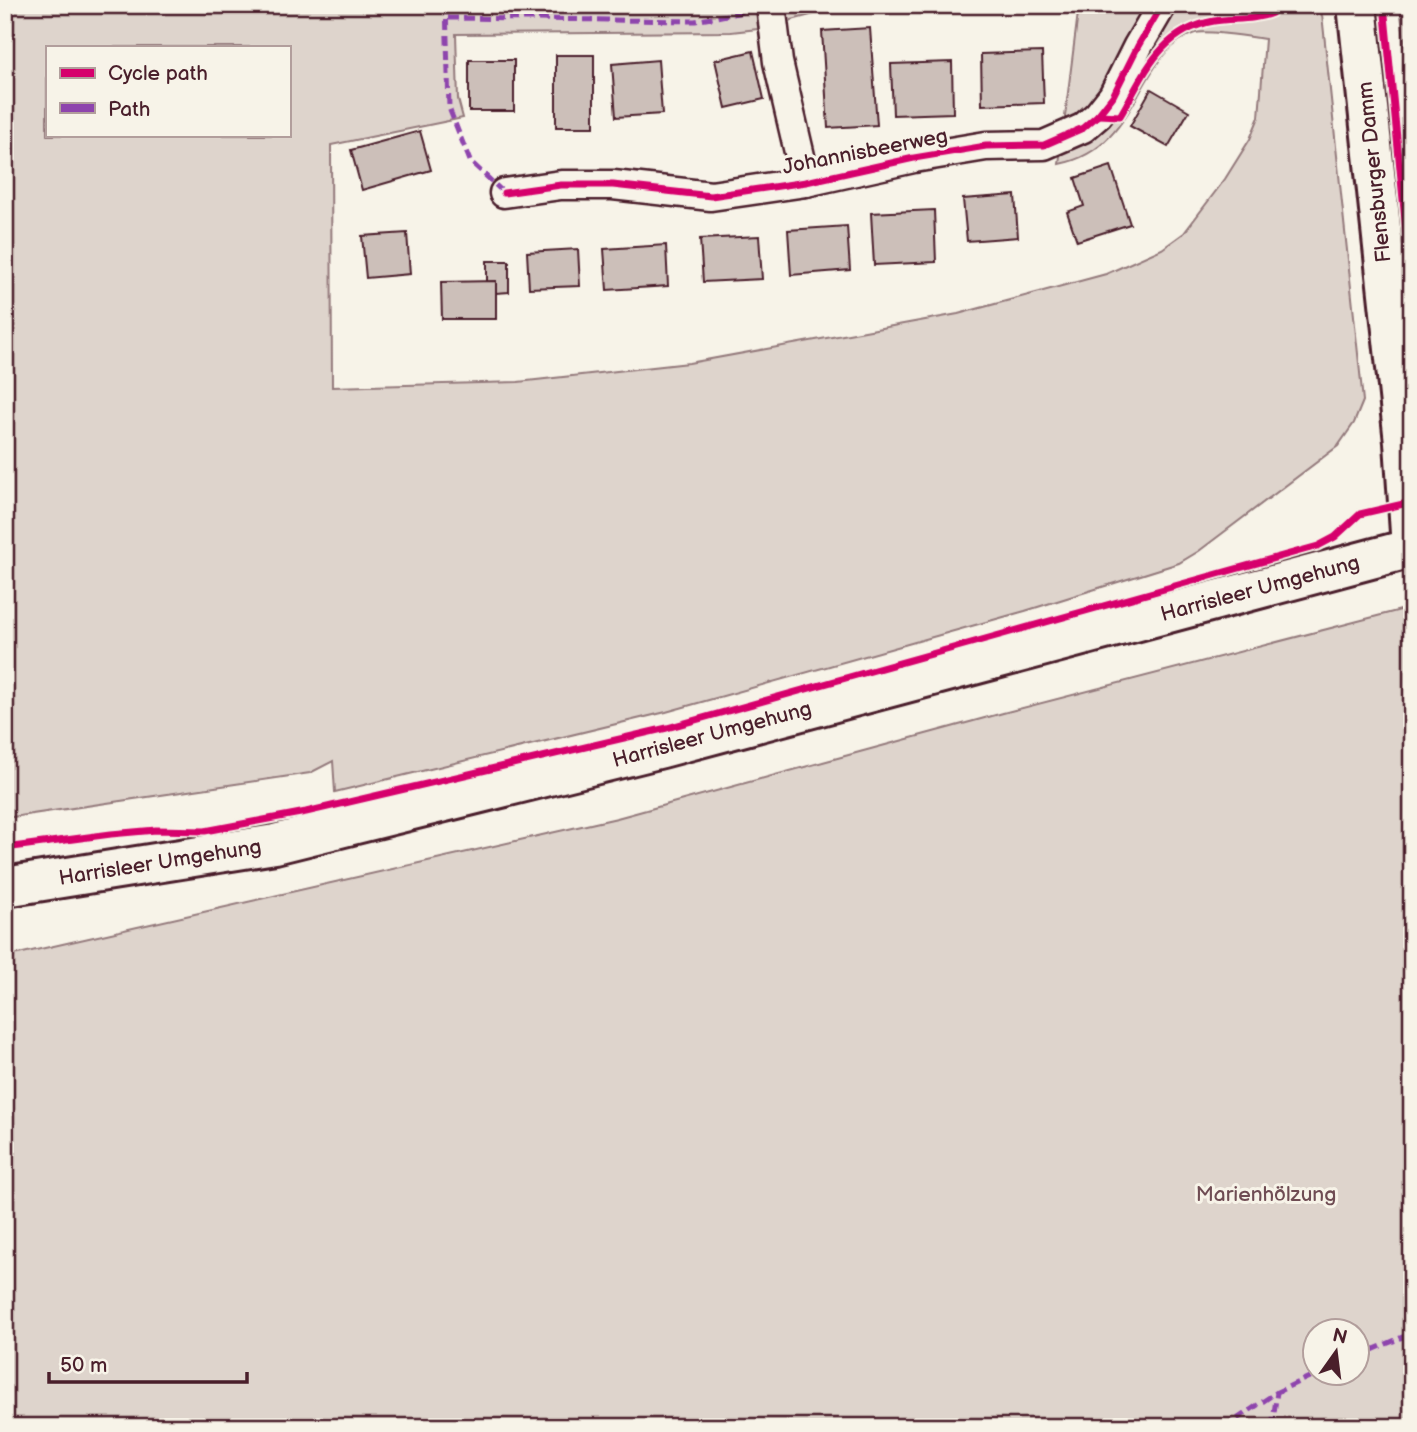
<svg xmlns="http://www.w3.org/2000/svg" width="1417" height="1432" font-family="'Balsamiq Sans',sans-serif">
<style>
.green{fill:#ded4cc;stroke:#947a7c;stroke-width:2;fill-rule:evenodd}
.building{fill:#ccbfb9;stroke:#4a1f2b;stroke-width:2}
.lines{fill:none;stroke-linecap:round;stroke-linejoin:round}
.street-casing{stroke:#4a1f2b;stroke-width:33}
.secondary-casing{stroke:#4a1f2b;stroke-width:44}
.street{stroke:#f7f3e8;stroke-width:28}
.secondary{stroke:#f7f3e8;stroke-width:38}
.quiet{stroke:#8e44ad;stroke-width:5;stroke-dasharray:10 5;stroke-linecap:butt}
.cycleway-casing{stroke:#f7f3e8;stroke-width:11}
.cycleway{stroke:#d6006c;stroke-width:7}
.labels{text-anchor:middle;stroke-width:6;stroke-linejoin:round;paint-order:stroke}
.street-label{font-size:21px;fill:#4a1f2b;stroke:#f7f3e8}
.park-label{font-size:21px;fill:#6f4c53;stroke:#f7f3e8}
</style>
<rect width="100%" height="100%" fill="#f7f3e8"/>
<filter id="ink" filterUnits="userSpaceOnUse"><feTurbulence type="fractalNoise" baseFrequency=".0143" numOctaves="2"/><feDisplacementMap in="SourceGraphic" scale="14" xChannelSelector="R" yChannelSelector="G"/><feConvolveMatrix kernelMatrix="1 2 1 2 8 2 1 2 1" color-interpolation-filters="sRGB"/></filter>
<g filter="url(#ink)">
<g class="green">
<path d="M 5,5 L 848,5 L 758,29 L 731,32 L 456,34 L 458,99 L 463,118 L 331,145 L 332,387 L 518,382 L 689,363 L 958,314 L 1106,274 L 1162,249 L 1184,233 L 1225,179 L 1250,139 L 1259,117 L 1265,39 C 1251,37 1207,30 1195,33 C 1137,50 1141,149 1059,164 L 1079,5 L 1321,5 L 1363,401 L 1354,423 L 1338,446 L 1199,551 L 1179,563 L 1025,611 L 666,712 L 335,792 L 333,761 L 310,773 L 5,818 ZM 47,47 L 289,47 L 289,135 L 47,135 Z"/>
<path d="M 1400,5 L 1412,5 L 1412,110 Z"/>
<path d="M 1412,607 L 1412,1427 L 5,1427 L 5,957 L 617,818 L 1003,713 ZM 1316,1330 L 1358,1330 L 1358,1372 L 1316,1372 Z"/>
</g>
<g class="building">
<path d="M 870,28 L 877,125 L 828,128 L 822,31 Z"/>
<path d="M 753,51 L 764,99 L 726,108 L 715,60 Z"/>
<path d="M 1042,52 L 1044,103 L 982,105 L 981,54 Z"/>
<rect x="556" y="55" width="38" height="72"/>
<rect x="469" y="60" width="45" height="51"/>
<path d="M 658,60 L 662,114 L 616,117 L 612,64 Z"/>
<path d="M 952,62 L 953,113 L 893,115 L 891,64 Z"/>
<path d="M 1151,89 L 1189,111 L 1168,147 L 1130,126 Z"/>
<path d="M 420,131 L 431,170 L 362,190 L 351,150 Z"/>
<path d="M 1111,166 L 1130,224 L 1077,241 L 1067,212 L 1084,206 L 1075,178 Z"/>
<path d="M 1015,195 L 1018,237 L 967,241 L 963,199 Z"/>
<path d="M 934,210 L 936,262 L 874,265 L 871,213 Z"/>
<path d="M 847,226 L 850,270 L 791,275 L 788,230 Z"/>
<path d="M 407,233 L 410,274 L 366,278 L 362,236 Z"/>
<path d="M 759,236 L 762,279 L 703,282 L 700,239 Z"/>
<path d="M 666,245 L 668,286 L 607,290 L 604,249 Z"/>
<path d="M 578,249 L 580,286 L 529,288 L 527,252 Z"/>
<path d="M 487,261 L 509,261 L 509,292 L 496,293 L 496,281 L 487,282 Z"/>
<path d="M 496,281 L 496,319 L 442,319 L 441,282 Z"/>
</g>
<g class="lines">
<defs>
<g id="street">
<path d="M 771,5 L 778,62 L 806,182"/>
<path d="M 504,193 L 561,185 L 613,185 L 711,196 L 806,182 L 914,158 L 986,146 L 1044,145 L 1083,128 L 1098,115 L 1113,96 L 1138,46 L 1162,5"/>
</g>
<g id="secondary">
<path d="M 1357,5 L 1404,442 L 1411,548"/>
<path d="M 5,887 L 275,844 L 662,748 L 1412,548"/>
</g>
</defs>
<use href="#street" class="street-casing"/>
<use href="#secondary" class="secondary-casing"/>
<use href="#street" class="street"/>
<use href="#secondary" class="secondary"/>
<g class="quiet">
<path d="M 446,5 L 449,108 L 470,161 L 504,193"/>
<path d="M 448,18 L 695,21 L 780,5"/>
<path d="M 1358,1356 L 1412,1333"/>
<path d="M 1225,1427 L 1277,1392 L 1320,1372"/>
<path d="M 1272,1427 L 1277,1392"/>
</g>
<defs>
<g id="cycleway">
<path d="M 1384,5 L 1412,292"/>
<path d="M 1098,115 L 1120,116 C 1145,74 1159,31 1214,21 C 1234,18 1253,21 1272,13 L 1272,5"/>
<path d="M 504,193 L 561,185 L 613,185 L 711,196 L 806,182 L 914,158 L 986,146 L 1044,145 L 1083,128 L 1098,115 L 1113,96 L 1138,46 L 1162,5"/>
<path d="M 5,848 L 111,834 L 156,830 L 205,831 L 306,812 L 667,728 L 1318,546 L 1335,537 L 1360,514 L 1412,502"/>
</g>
</defs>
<use href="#cycleway" class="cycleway-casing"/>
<use href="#cycleway" class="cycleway"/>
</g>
</g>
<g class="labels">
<g class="street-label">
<text transform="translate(865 151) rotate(-11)" y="7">Johannisbeerweg</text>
<text transform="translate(1374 172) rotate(-96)" y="7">Flensburger Damm</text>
<text transform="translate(1260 588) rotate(-15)" y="7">Harrisleer Umgehung</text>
<text transform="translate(712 734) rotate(-15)" y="7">Harrisleer Umgehung</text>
<text transform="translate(160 862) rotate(-9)" y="7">Harrisleer Umgehung</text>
</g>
<g class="park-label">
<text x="1266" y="1201">Marienhölzung</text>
</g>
</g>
<rect width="1417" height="1432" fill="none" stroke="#f7f3e8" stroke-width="28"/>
<rect x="14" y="14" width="1389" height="1404" fill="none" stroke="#4a1f2b" stroke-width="2.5" filter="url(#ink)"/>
<rect x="46" y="46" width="245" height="91" fill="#f7f3e8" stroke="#b29e9c" stroke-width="2"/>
<rect x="60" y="68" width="35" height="10" fill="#d6006c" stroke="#b29e9c" stroke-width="2"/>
<text x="108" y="80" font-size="21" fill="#4a1f2b">Cycle path</text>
<rect x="60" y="103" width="35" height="10" fill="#8e44ad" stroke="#b29e9c" stroke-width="2"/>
<text x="108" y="116" font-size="21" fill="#4a1f2b">Path</text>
<g transform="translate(1336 1352) rotate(14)"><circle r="33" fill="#f7f3e8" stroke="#b29e9c" stroke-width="2"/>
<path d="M0-5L12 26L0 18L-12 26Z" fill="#4a1f2b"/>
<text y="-10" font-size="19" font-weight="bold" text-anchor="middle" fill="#4a1f2b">N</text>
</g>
<path d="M49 1372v10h198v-10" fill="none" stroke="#4a1f2b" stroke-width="3.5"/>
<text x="60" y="1372" font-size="21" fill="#4a1f2b" stroke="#f7f3e8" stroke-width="5" paint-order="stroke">50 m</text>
</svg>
